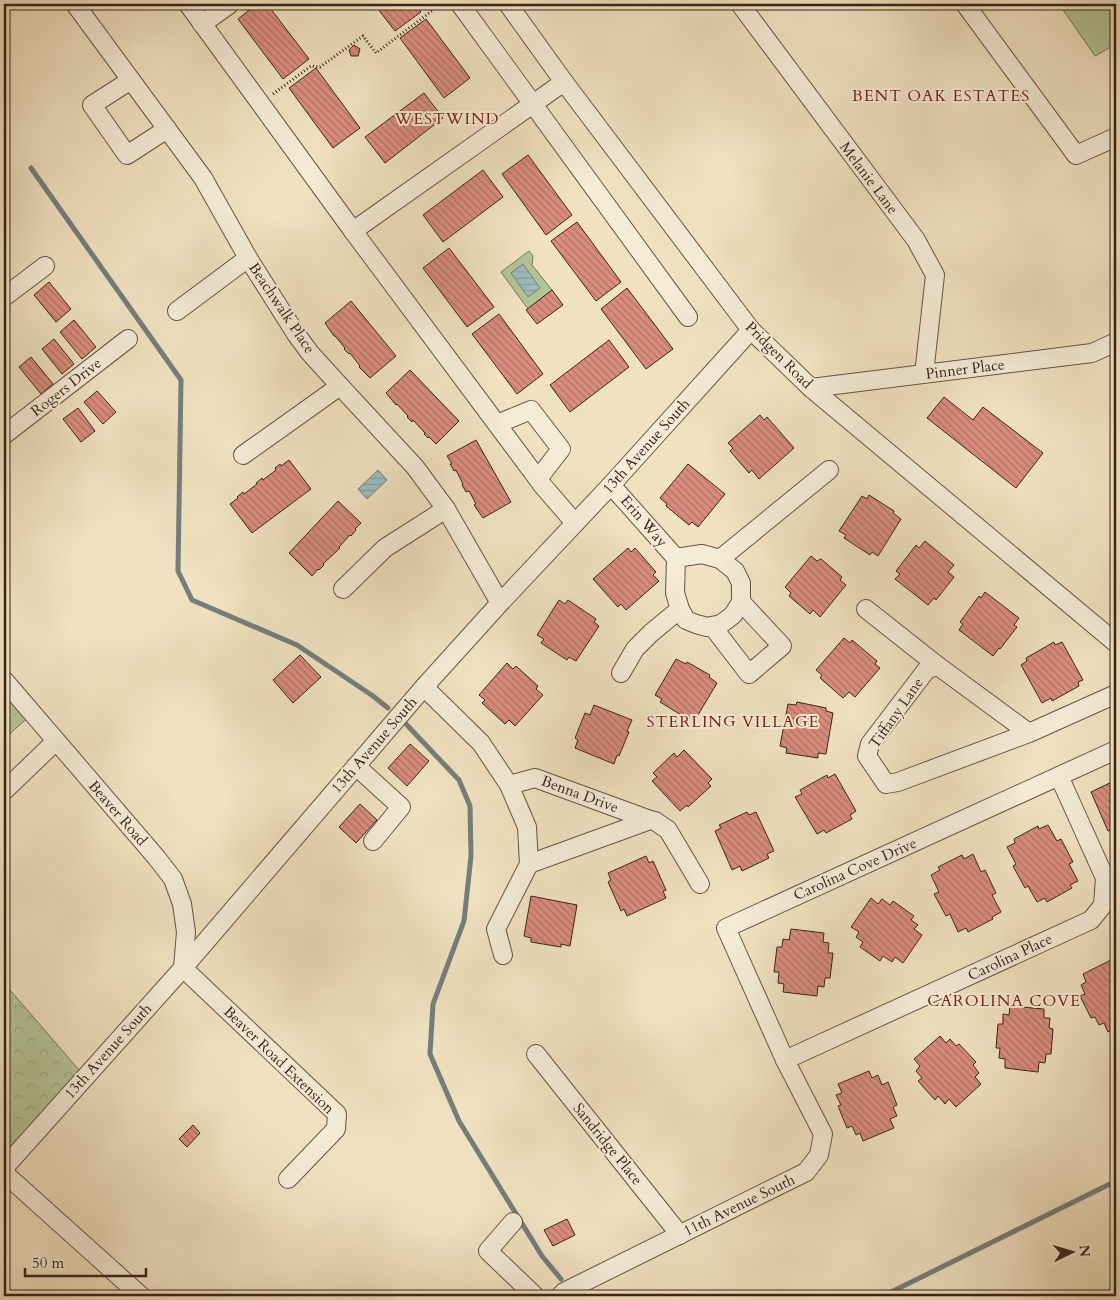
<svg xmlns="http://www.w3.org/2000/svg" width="1120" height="1300" font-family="Cardo,serif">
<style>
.forest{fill:url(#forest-crowns);stroke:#767458}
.park{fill:#b4c497;stroke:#767458}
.water{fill:url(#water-rules);stroke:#757e7c}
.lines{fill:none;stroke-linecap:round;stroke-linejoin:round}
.stream{stroke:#757e7c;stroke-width:5}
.building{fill:url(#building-back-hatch);stroke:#38231a}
.minor-casing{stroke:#665344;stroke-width:20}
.path{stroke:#38231a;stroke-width:3;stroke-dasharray:1 2.5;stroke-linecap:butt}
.minor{stroke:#f5ecd7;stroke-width:18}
.labels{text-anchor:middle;stroke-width:4;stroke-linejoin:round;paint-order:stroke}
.street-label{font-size:15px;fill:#38231a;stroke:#f5ecd7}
.neighbourhood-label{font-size:16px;letter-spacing:1px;fill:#7a1f14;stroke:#f5ecd7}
</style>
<defs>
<pattern id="forest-crowns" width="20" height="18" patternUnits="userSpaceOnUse" patternTransform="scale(1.25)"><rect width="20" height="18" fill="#b4c497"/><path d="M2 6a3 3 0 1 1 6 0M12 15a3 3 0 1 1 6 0" fill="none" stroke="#9ca882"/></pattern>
<pattern id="water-rules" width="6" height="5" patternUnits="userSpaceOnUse" patternTransform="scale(1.25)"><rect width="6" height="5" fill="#9ebbbd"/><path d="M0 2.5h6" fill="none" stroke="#89a0a2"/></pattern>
<pattern id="building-back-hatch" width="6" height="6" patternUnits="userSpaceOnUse" patternTransform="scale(1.25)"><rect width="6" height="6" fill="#da8d7d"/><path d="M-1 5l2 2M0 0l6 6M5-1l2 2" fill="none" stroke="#b27366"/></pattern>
</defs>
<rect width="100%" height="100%" fill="#f0e2c1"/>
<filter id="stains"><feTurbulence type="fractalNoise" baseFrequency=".004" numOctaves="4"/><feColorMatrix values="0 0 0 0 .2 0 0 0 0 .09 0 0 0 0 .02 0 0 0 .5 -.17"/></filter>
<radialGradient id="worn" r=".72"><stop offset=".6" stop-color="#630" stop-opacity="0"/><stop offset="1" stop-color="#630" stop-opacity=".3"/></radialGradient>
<g class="forest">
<path d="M 4,679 L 33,713 L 4,739 Z"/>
<path d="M 4,983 L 85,1077 L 4,1164 Z"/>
</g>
<g class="park">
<path d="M 1059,4 L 1116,4 L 1116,44 L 1095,56 Z"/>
<path d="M 529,251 L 533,256 L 532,265 L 552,290 L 528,309 L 501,272 Z"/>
</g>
<g class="water">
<path d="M 523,264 L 540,288 L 528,297 L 511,273 Z"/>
<path d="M 378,470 L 387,480 L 367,499 L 358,489 Z"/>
</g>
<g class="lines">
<g class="stream">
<path d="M 31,168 L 181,380 L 178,571 L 192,600 L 297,645 L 373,696 L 388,708"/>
<path d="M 405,723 L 459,780 L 470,806 L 471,856 L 464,921 L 433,1004 L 430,1054 L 459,1121 L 542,1256 L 561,1279"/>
<path d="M 883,1296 L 1116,1181"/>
</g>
</g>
<g class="building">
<path d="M 257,4 L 267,4 L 309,59 L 283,79 L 238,19 Z"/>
<path d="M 374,4 L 415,4 L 421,12 L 395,31 Z"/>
<path d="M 426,19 L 470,78 L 444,98 L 400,38 Z"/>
<path d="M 354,45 L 360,49 L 358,56 L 351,56 L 349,50 Z"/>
<path d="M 316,68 L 360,128 L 333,148 L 289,88 Z"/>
<path d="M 424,93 L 443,118 L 385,163 L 365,137 Z"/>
<path d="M 528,155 L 572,215 L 546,235 L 502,174 Z"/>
<path d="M 483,170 L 503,197 L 443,242 L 423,215 Z"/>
<path d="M 577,222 L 621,282 L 596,301 L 551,241 Z"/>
<path d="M 449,248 L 494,307 L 467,327 L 423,268 Z"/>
<path d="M 49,282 L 71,309 L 56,322 L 34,295 Z"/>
<path d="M 627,288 L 673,349 L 646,369 L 601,309 Z"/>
<path d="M 552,290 L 563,305 L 537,324 L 526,310 Z"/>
<path d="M 351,301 L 396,356 L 370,378 L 359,367 L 360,366 L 350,353 L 349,354 L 344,349 L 345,348 L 335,336 L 334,336 L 325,323 Z"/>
<path d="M 499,314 L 543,374 L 517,394 L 472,334 Z"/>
<path d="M 74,320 L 96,347 L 82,359 L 60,332 Z"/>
<path d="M 54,339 L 74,364 L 62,374 L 42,349 Z"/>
<path d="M 609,340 L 629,367 L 570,412 L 550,385 Z"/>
<path d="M 31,357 L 53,384 L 41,394 L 19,367 Z"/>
<path d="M 410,370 L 459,421 L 436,444 L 429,437 L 428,438 L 424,434 L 425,433 L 413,420 L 412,422 L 407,417 L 408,416 L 397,404 L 396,405 L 386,393 Z"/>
<path d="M 97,391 L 116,412 L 103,424 L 84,402 Z"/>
<path d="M 944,397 L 973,420 L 983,407 L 1043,453 L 1016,488 L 927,418 Z"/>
<path d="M 78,408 L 95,431 L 81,442 L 63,419 Z"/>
<path d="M 760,415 L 764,420 L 767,417 L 794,448 L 759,479 L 752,470 L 749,473 L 730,451 L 733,448 L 728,443 Z"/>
<path d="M 476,440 L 511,502 L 483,518 L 474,505 L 476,504 L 469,491 L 466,492 L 462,485 L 463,484 L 456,470 L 454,471 L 450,464 L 452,464 L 447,456 Z"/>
<path d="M 289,460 L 311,489 L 252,533 L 230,504 L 238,498 L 237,497 L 243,492 L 244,494 L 257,484 L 256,483 L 262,478 L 263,480 L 276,470 L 275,468 L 280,464 L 281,466 Z"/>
<path d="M 688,464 L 725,494 L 698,527 L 692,522 L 689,525 L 666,506 L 667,504 L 660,498 Z"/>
<path d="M 869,495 L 894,511 L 893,513 L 901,519 L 878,556 L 872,552 L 870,555 L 844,538 L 846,535 L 839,531 L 862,496 L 867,499 Z"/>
<path d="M 338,501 L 361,523 L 355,529 L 356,530 L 351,536 L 350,535 L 339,547 L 340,548 L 323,564 L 324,565 L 319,570 L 318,569 L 312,576 L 289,553 Z"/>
<path d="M 925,541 L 954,565 L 948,572 L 954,577 L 936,600 L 934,598 L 928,605 L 895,579 L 900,574 L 896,571 L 916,545 L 919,548 Z"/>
<path d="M 628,548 L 631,552 L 635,548 L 656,572 L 653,575 L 659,581 L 626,610 L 621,604 L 618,607 L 593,579 Z"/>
<path d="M 811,556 L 817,561 L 821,559 L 842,577 L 840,580 L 846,585 L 820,617 L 813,610 L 810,614 L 789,596 L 791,593 L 785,587 Z"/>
<path d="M 985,592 L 1019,618 L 1014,625 L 1017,627 L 1000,649 L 999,648 L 993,656 L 959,630 L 963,624 L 960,622 L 979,596 L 981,598 Z"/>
<path d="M 559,600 L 565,604 L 568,600 L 596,619 L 594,622 L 599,626 L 576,661 L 569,657 L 567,660 L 541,643 L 544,639 L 537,635 Z"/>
<path d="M 844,638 L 850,643 L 852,640 L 877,661 L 875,664 L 880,668 L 855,697 L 849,692 L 843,698 L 820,678 L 822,675 L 816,670 Z"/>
<path d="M 1054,642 L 1055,645 L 1062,642 L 1083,680 L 1078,682 L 1079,686 L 1052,701 L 1051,698 L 1042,703 L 1021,665 L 1027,661 L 1026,658 Z"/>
<path d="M 300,655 L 321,677 L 293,703 L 273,680 Z"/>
<path d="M 676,659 L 686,664 L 687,662 L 710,675 L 709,677 L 717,683 L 695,720 L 688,716 L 686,718 L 660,702 L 662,699 L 655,695 Z"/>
<path d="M 507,663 L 513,669 L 516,666 L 538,686 L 536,689 L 543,695 L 515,726 L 509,720 L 505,724 L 482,703 L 485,700 L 479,695 Z"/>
<path d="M 797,702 L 826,708 L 826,711 L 833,713 L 826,754 L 818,753 L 818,758 L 786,753 L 787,748 L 780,746 L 788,704 L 796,705 Z"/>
<path d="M 594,705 L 632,720 L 627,731 L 629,732 L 619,756 L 617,755 L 614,764 L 575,748 L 578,740 L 575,738 L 585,713 L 590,715 Z"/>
<path d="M 410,744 L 429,761 L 407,786 L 388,768 Z"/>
<path d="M 684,750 L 712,779 L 708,783 L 711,786 L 688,807 L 687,805 L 680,811 L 652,781 L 657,777 L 653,773 L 674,753 L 677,757 Z"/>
<path d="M 835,774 L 856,811 L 850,815 L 852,819 L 826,833 L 824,830 L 817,834 L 795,797 L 802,794 L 800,790 L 827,775 L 828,778 Z"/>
<path d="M 1116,780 L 1116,827 L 1108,831 L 1091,792 Z"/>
<path d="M 360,804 L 377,820 L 356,843 L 339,827 Z"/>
<path d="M 747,812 L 749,815 L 756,812 L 774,851 L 767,854 L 769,858 L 742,871 L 740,866 L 732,870 L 715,831 L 721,828 L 719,825 Z"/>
<path d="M 1048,825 L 1057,841 L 1061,839 L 1073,862 L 1069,864 L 1078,881 L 1070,885 L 1072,888 L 1047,902 L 1045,898 L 1037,902 L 1028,886 L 1025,888 L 1013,866 L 1016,864 L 1007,847 L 1015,843 L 1014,839 L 1038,826 L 1039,829 Z"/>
<path d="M 973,854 L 981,872 L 985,870 L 996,893 L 992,895 L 1001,912 L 992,917 L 993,919 L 968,932 L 966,928 L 958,932 L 950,914 L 946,916 L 934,894 L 939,892 L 931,875 L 940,870 L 938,867 L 962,855 L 964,859 Z"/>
<path d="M 646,856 L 649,863 L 653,861 L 666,890 L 663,891 L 666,898 L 627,916 L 624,909 L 621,911 L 608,882 L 611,880 L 608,873 Z"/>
<path d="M 531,896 L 577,905 L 570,946 L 561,944 L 561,947 L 531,942 L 531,938 L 524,936 Z"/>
<path d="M 871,898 L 878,904 L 882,899 L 890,905 L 893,901 L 914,916 L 911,920 L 918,925 L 914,929 L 922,935 L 903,963 L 895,957 L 892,962 L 883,956 L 880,961 L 860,947 L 863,942 L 856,937 L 859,932 L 851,927 Z"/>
<path d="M 791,929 L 824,933 L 823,942 L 829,943 L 828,953 L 833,953 L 830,978 L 825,978 L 824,987 L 818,986 L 817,996 L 783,992 L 784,984 L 778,983 L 779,972 L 774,972 L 777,947 L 782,947 L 783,939 L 789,940 Z"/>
<path d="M 1113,959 L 1116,966 L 1116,1028 L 1108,1032 L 1104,1023 L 1099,1025 L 1095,1017 L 1091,1018 L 1080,996 L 1085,994 L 1081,985 L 1086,982 L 1083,974 Z"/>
<path d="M 1010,1006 L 1044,1009 L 1044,1018 L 1050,1018 L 1049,1028 L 1053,1029 L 1051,1054 L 1046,1054 L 1045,1063 L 1039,1062 L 1038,1072 L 1005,1068 L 1005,1059 L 999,1058 L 1000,1048 L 996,1048 L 998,1024 L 1003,1024 L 1003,1014 L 1009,1015 Z"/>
<path d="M 940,1036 L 946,1043 L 950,1039 L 956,1046 L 959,1044 L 976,1062 L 973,1065 L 979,1073 L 975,1077 L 981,1084 L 956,1107 L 949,1099 L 945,1104 L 938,1096 L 935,1100 L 918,1081 L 922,1078 L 916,1071 L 920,1066 L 914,1059 Z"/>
<path d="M 869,1071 L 872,1078 L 878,1075 L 882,1085 L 888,1082 L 897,1105 L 893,1107 L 897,1116 L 890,1119 L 894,1128 L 863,1141 L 860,1133 L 856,1135 L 852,1126 L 847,1128 L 838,1106 L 841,1105 L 836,1095 L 842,1093 L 838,1084 Z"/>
<path d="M 193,1125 L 200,1133 L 187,1147 L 179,1139 Z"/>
<path d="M 567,1219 L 575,1235 L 553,1246 L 544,1230 Z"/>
<path d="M 4,1252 L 5,1252 L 10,1271 L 4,1272 Z"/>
</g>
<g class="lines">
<defs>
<g id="minor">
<path d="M 75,4 L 203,178 L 248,258 L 296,334 L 310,353 L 340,386 L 415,467 L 446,509 L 500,603"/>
<path d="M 188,4 L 353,231"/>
<path d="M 460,4 L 688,317"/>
<path d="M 508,4 L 564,82 L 751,330 L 811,388 L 1116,643"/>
<path d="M 740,4 L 916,240 L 935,275 L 924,374"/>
<path d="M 965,4 L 1076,155 L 1116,137"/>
<path d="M 202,24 L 230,4"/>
<path d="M 131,80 L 92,105 L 127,155 L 167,129"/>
<path d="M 564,82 L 353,231 L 543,486 L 575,523"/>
<path d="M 4,297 L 45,266"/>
<path d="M 177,311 L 248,258"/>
<path d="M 811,388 L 1092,353 L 1116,342"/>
<path d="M 497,424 L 531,410 L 561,449 L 538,479"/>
<path d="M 4,435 L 128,339"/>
<path d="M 243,455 L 340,386"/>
<path d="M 611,485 L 676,558 L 675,593 L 680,609 L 686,620 L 696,624 L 707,627 L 721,624 L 733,615 L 741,602 L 741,583 L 735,571 L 720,559 L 702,554 L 676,558"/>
<path d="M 720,559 L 829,470"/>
<path d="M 343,589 L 385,548 L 446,509"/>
<path d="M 866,609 L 938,666"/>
<path d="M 712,626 L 749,674 L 782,646 L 741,602"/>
<path d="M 621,673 L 635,649 L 651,633 L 680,609"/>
<path d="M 4,680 L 156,857 L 173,879 L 182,904 L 186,932 L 183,968"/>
<path d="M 424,687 L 481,743 L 509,785 L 527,827 L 529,864 L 496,929 L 503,955"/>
<path d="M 1029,733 L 938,666 L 927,669 L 870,744 L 867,756 L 886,784 L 898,782 L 1029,733 L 1116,694"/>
<path d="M 356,766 L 401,807 L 373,841"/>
<path d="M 509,785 L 535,778 L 650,820 L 529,864"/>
<path d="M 4,791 L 56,741"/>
<path d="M 650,820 L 655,821 L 668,830 L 700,884"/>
<path d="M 183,968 L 337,1114 L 336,1129 L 288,1179"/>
<path d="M 536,1054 L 680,1235"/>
<path d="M 785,1060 L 1091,920 L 1103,905 L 1105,878 L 1059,776"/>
<path d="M 4,1168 L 183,968 L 424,687 L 500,603 L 611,485 L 751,330"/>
<path d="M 4,1173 L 141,1296"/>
<path d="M 513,1222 L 488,1251 L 535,1296"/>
<path d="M 560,1296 L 564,1292 L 806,1172 L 819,1155 L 823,1134 L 785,1060 L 726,928 L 1116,750"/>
</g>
</defs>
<use href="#minor" class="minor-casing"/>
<path class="path" d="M 273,94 L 311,66 L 320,67 L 363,36 L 376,53 L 441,4"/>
<use href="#minor" class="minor"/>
</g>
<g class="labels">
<g class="street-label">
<text transform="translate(869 178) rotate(53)" y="5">Melanie Lane</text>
<text transform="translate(282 308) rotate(56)" y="5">Beachwalk Place</text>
<text transform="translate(779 355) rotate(45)" y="5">Pridgen Road</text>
<text transform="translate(965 369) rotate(-7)" y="5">Pinner Place</text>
<text transform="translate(66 387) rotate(-38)" y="5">Rogers Drive</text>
<text transform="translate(646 446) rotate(-48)" y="5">13th Avenue South</text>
<text transform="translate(644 521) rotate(49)" y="5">Erin Way</text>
<text transform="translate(896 713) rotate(-55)" y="5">Tiffany Lane</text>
<text transform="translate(374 745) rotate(-49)" y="5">13th Avenue South</text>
<text transform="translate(580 794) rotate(20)" y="5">Benna Drive</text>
<text transform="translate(118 813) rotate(49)" y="5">Beaver Road</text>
<text transform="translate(855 869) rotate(-24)" y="5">Carolina Cove Drive</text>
<text transform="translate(1010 957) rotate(-25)" y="5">Carolina Place</text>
<text transform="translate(108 1051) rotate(-48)" y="5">13th Avenue South</text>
<text transform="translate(279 1060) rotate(44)" y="5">Beaver Road Extension</text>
<text transform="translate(608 1144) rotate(51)" y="5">Sandridge Place</text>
<text transform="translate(739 1205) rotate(-26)" y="5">11th Avenue South</text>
</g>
<g class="neighbourhood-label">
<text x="941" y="101">BENT OAK ESTATES</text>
<text x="447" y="124">WESTWIND</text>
<text x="733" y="727">STERLING VILLAGE</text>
<text x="1004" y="1006">CAROLINA COVE</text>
</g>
</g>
<rect width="1120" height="1300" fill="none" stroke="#f0e2c1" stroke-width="20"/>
<rect x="5" y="5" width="1110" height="1290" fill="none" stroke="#38231a" stroke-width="2.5"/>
<rect x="10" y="10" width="1100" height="1280" fill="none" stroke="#38231a"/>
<g transform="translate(1072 1252) rotate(85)" stroke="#f5ecd7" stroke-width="4" paint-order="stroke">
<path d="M0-4L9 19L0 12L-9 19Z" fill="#38231a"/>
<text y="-8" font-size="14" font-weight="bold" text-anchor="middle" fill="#38231a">N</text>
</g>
<path d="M25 1268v8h121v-8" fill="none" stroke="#38231a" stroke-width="2.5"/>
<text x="32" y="1268" font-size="15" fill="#38231a" stroke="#f5ecd7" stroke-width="4" paint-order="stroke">50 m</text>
<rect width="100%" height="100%" filter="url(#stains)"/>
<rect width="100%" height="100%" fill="url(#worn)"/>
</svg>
